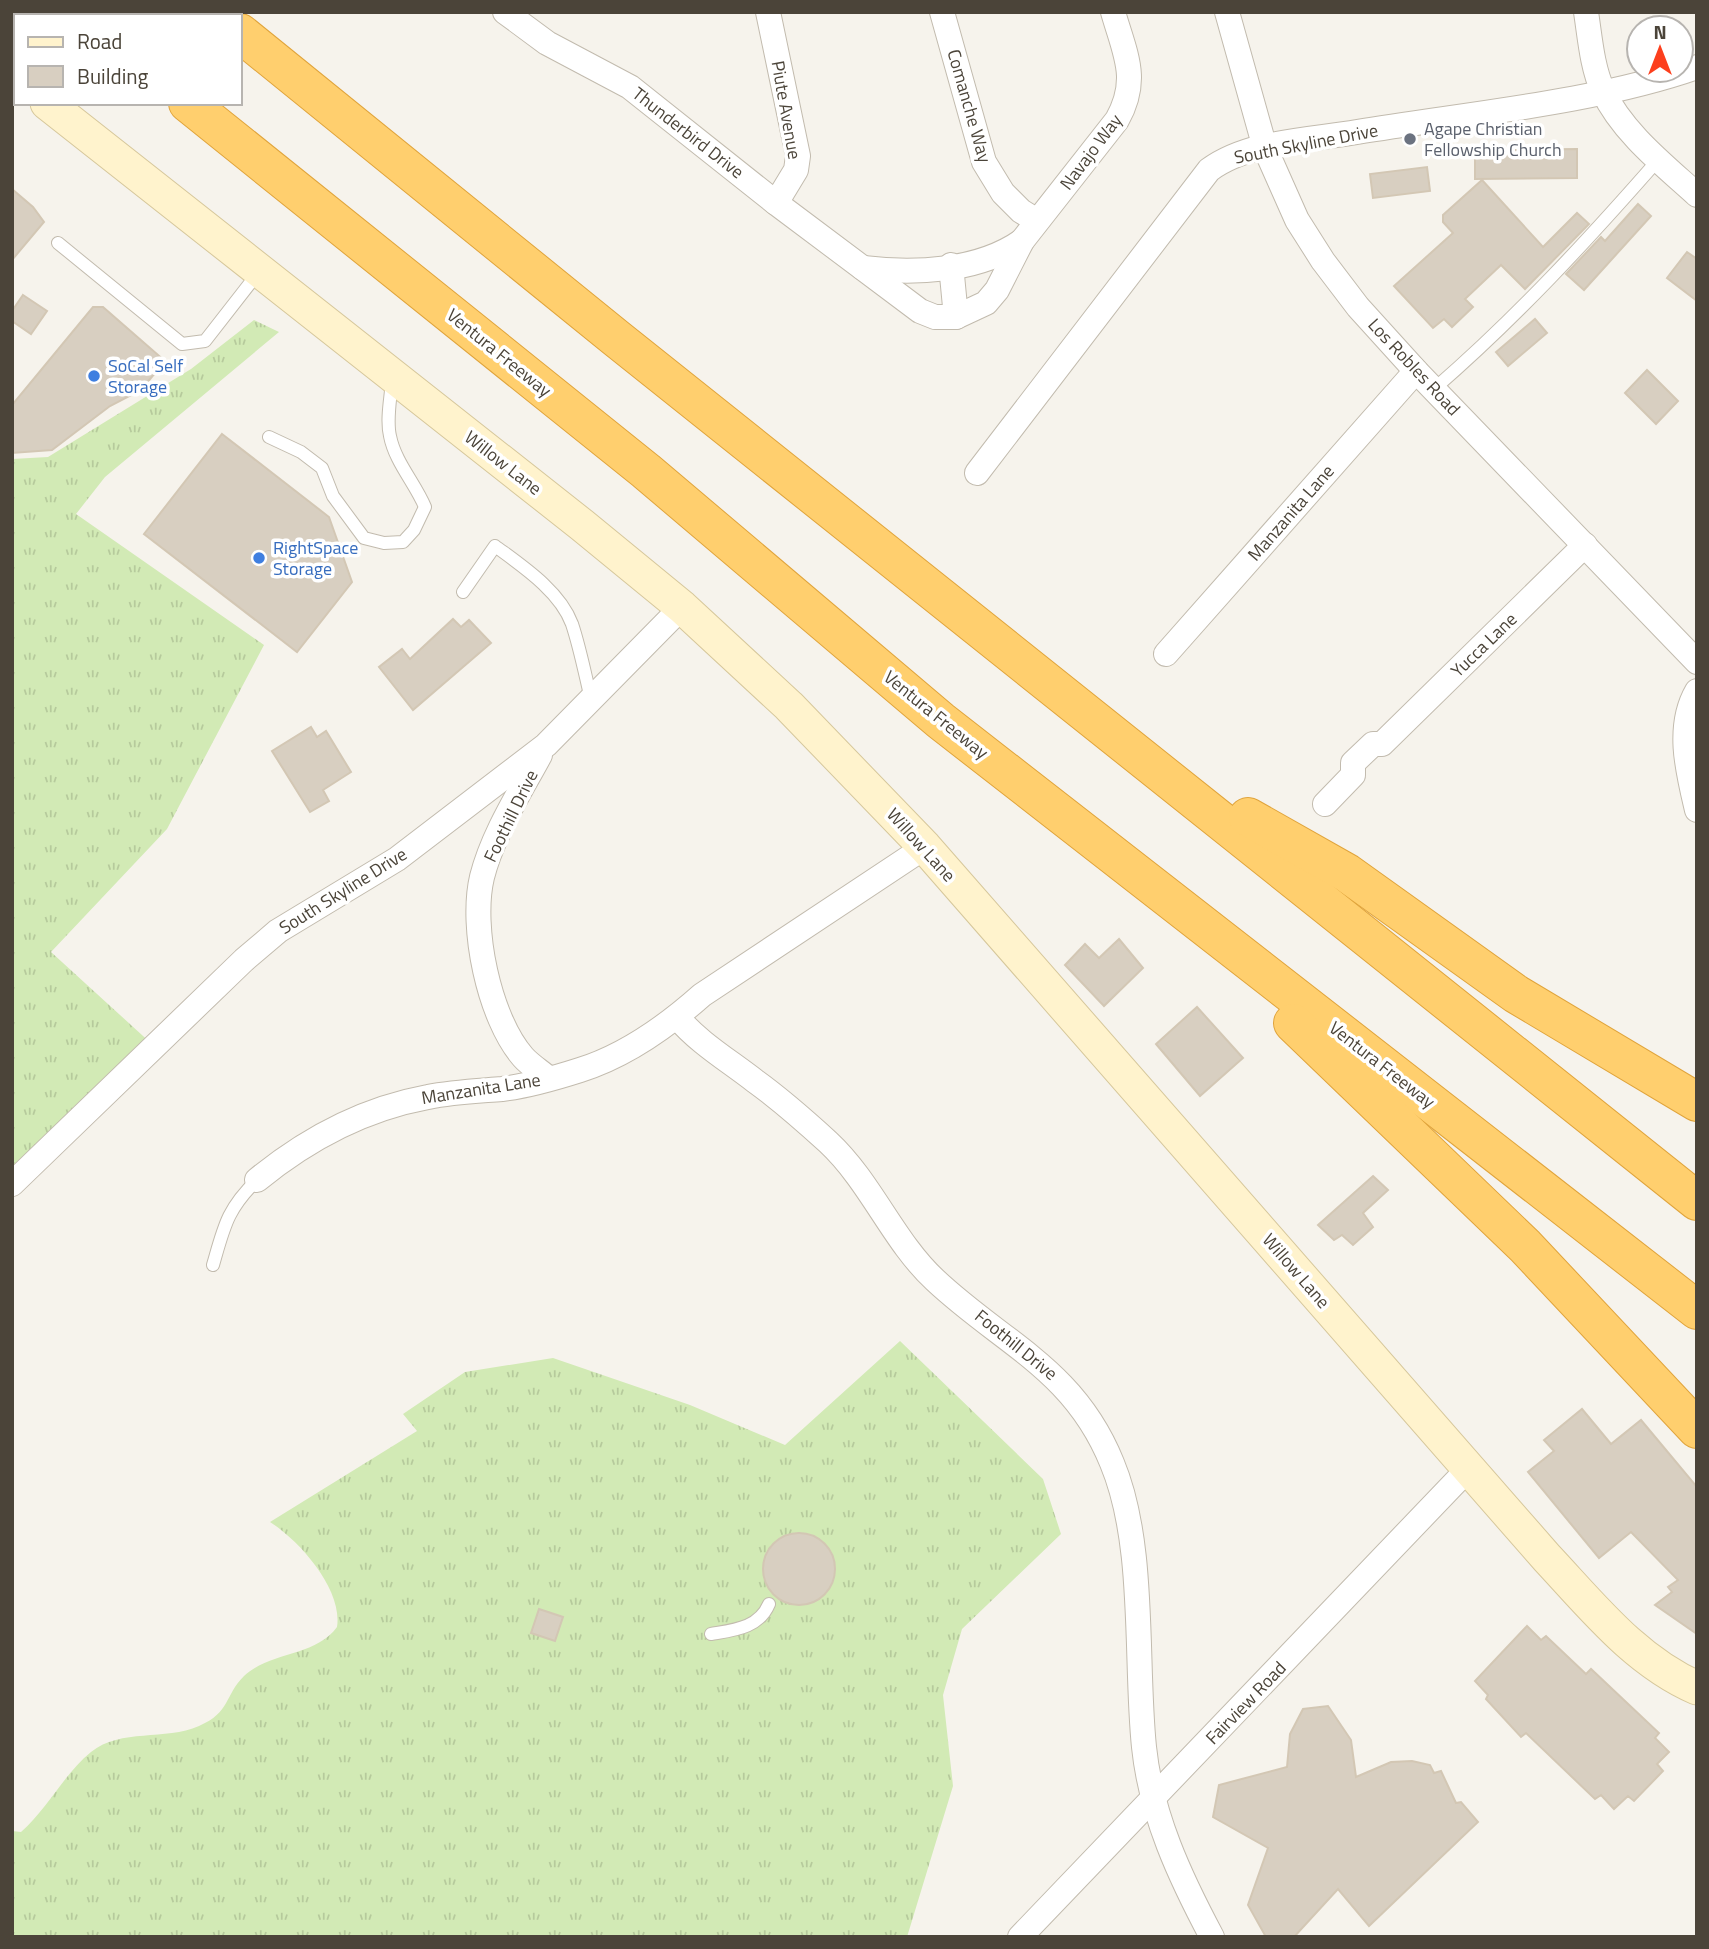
<svg xmlns="http://www.w3.org/2000/svg" width="1709" height="1949" font-family="'Titillium Web',sans-serif">
<style>
.grass{fill:url(#grass-tufts)}
.building{fill:#d8cfc1;stroke:#d3c7b4;stroke-width:2}
.lines{fill:none;stroke-linecap:round;stroke-linejoin:round}
.lane-casing{stroke:#c2bbae;stroke-width:14}
.street-casing{stroke:#c2bbae;stroke-width:26}
.secondary-casing{stroke:#d6c79b;stroke-width:35}
.highway-casing{stroke:#e0a43c;stroke-width:40}
.lane{stroke:#fff;stroke-width:12}
.street{stroke:#fff;stroke-width:24}
.secondary{stroke:#fff3cd;stroke-width:33}
.highway{stroke:#ffcf6e;stroke-width:38}
.worship-dot{fill:#6b7280;stroke:#fff;stroke-width:2.5}
.shop-dot{fill:#3f7fe0;stroke:#fff;stroke-width:2.5}
.labels{text-anchor:middle;stroke-width:7;stroke-linejoin:round;paint-order:stroke}
.street-label{font-size:18px;fill:#4b4439;stroke:#fff}
.worship-label{font-size:18px;fill:#5b616d;stroke:#fff;text-anchor:start}
.shop-label{font-size:18px;fill:#366cbe;stroke:#fff;text-anchor:start}
</style>
<defs>
<pattern id="grass-tufts" width="24" height="20" patternUnits="userSpaceOnUse" patternTransform="scale(1.75)"><rect width="24" height="20" fill="#d2eab5"/><path d="M3 7l-1-3M5 7V3M7 7l1-3M15 17l-1-3M17 17v-4M19 17l1-3" fill="none" stroke="#b6ca9c"/></pattern>
</defs>
<rect width="100%" height="100%" fill="#f6f3ec"/>
<g class="grass">
<path d="M 254,320 L 279,332 L 105,477 L 76,514 L 264,645 L 167,829 L 51,952 L 154,1046 L 12,1184 L 12,459 L 48,457 L 191,369 Z"/>
<path d="M 900,1341 L 1043,1479 L 1061,1534 L 962,1629 L 943,1695 L 953,1786 L 907,1937 L 12,1937 L 12,1831 L 21,1832 C 48,1808 64,1774 91,1752 C 121,1728 165,1741 199,1726 C 231,1712 224,1696 244,1676 C 271,1651 315,1657 337,1627 C 343,1590 300,1541 270,1522 L 417,1431 L 403,1414 L 465,1372 L 553,1358 L 690,1405 L 785,1445 Z"/>
</g>
<g class="building">
<path d="M 1577,149 L 1577,178 L 1475,179 L 1475,150 Z"/>
<path d="M 1427,167 L 1430,191 L 1373,198 L 1370,174 Z"/>
<path d="M 1482,180 L 1543,247 L 1577,213 L 1589,224 L 1525,289 L 1501,265 L 1465,299 L 1473,307 L 1452,327 L 1444,319 L 1433,328 L 1394,286 L 1453,233 L 1443,222 L 1443,215 Z"/>
<path d="M 12,189 L 33,207 L 44,222 L 12,260 Z"/>
<path d="M 1638,204 L 1651,216 L 1584,290 L 1566,274 L 1601,237 L 1605,241 Z"/>
<path d="M 1687,252 L 1697,259 L 1697,301 L 1667,278 Z"/>
<path d="M 23,295 L 47,311 L 31,334 L 12,321 L 12,311 Z"/>
<path d="M 93,307 L 103,307 L 165,361 L 141,390 L 110,406 L 52,450 L 12,453 L 12,405 Z"/>
<path d="M 1535,319 L 1547,333 L 1508,366 L 1496,352 Z"/>
<path d="M 1647,370 L 1678,401 L 1656,424 L 1625,393 Z"/>
<path d="M 222,434 L 329,517 L 352,582 L 297,652 L 144,534 Z"/>
<path d="M 453,619 L 461,627 L 469,620 L 491,643 L 413,710 L 379,667 L 402,649 L 410,659 Z"/>
<path d="M 311,727 L 317,737 L 326,731 L 351,772 L 323,790 L 329,801 L 310,812 L 272,751 Z"/>
<path d="M 1119,939 L 1143,968 L 1104,1006 L 1065,965 L 1085,944 L 1099,958 Z"/>
<path d="M 1197,1007 L 1243,1058 L 1200,1096 L 1156,1044 Z"/>
<path d="M 1373,1176 L 1388,1190 L 1363,1213 L 1373,1227 L 1353,1245 L 1342,1235 L 1334,1240 L 1318,1225 Z"/>
<path d="M 1582,1409 L 1611,1444 L 1641,1420 L 1697,1487 L 1697,1634 L 1655,1605 L 1672,1592 L 1668,1587 L 1678,1580 L 1631,1532 L 1599,1558 L 1528,1472 L 1554,1451 L 1544,1440 Z"/>
<circle cx="799" cy="1569" r="36"/>
<path d="M 539,1609 L 563,1617 L 555,1641 L 531,1633 Z"/>
<path d="M 1527,1626 L 1541,1640 L 1546,1636 L 1586,1674 L 1591,1669 L 1659,1733 L 1655,1738 L 1669,1752 L 1657,1764 L 1663,1771 L 1634,1801 L 1628,1796 L 1614,1809 L 1601,1795 L 1595,1799 L 1526,1733 L 1521,1737 L 1486,1699 L 1488,1695 L 1475,1681 Z"/>
<path d="M 1328,1706 L 1351,1740 L 1356,1777 L 1391,1762 L 1412,1761 L 1430,1765 L 1434,1773 L 1441,1771 L 1456,1803 L 1461,1802 L 1478,1822 L 1369,1926 L 1338,1889 L 1294,1937 L 1266,1937 L 1248,1905 L 1268,1848 L 1213,1817 L 1219,1785 L 1287,1767 L 1290,1734 L 1303,1709 Z"/>
</g>
<g class="lines">
<defs>
<g id="lane">
<path d="M 58,243 L 182,344 L 205,341 L 258,273"/>
<path d="M 1434,389 C 1516,318 1587,241 1658,160"/>
<path d="M 269,437 L 301,452 L 322,468 L 333,496 L 364,538 L 384,543 L 403,542 L 414,530 L 425,507 C 415,483 395,462 390,436 C 386,419 391,397 392,380"/>
<path d="M 463,592 L 495,546 C 522,566 560,591 572,624 C 580,648 585,674 591,699"/>
<path d="M 213,1265 C 224,1227 227,1209 257,1180"/>
<path d="M 711,1634 C 734,1630 759,1628 769,1604"/>
</g>
<g id="street">
<path d="M 505,12 L 547,43 L 630,87 L 776,203 L 920,311 L 935,317 L 956,317 L 986,303 L 997,290 L 1022,241 L 1117,120 C 1140,79 1125,54 1113,12"/>
<path d="M 768,12 L 798,156 L 796,170 L 776,203"/>
<path d="M 942,12 L 984,162 L 1003,193 L 1021,211 L 1037,221"/>
<path d="M 1227,12 L 1265,148 L 1297,220 L 1323,261 L 1358,307 L 1416,371 L 1697,662"/>
<path d="M 1586,12 C 1590,38 1592,67 1603,91 C 1622,132 1664,165 1697,195"/>
<path d="M 951,265 L 956,317"/>
<path d="M 863,268 C 913,274 978,272 1022,241"/>
<path d="M 977,473 L 1209,170 C 1248,141 1311,140 1357,132 C 1466,114 1594,103 1697,67"/>
<path d="M 1166,654 L 1416,371"/>
<path d="M 1697,691 C 1676,727 1688,772 1697,810"/>
<path d="M 540,755 C 519,794 493,834 482,877 C 470,927 489,1018 523,1057 C 530,1065 540,1071 548,1078"/>
<path d="M 1325,804 L 1353,775 L 1353,763 L 1373,744 L 1382,744 L 1585,545"/>
<path d="M 677,1017 C 699,1043 728,1060 755,1081 C 780,1099 805,1121 828,1142 C 871,1182 893,1241 935,1280 C 1003,1344 1074,1369 1112,1463 C 1146,1544 1135,1660 1144,1747 C 1151,1815 1180,1877 1212,1937"/>
<path d="M 257,1180 C 307,1139 363,1109 428,1097 C 452,1092 477,1091 502,1089 C 527,1086 555,1078 580,1070 C 625,1056 666,1027 702,995 L 925,847"/>
<path d="M 12,1184 L 244,960 L 278,931 L 397,859 L 546,745 L 682,607"/>
<path d="M 1020,1937 L 1469,1468"/>
</g>
<g id="secondary">
<path d="M 12,76 L 16,79"/>
<path d="M 47,103 L 582,525 L 682,607 L 789,706 L 925,847 L 1547,1558 C 1592,1606 1635,1661 1697,1688"/>
</g>
<g id="highway">
<path d="M 74,12 L 78,16"/>
<path d="M 214,12 L 219,16"/>
<path d="M 240,33 L 616,338 L 1697,1201"/>
<path d="M 188,103 L 646,471 L 941,721 L 1697,1310"/>
<path d="M 1248,817 L 1347,873 L 1516,994 L 1697,1102"/>
<path d="M 1293,1023 L 1525,1246 L 1697,1429"/>
</g>
</defs>
<use href="#lane" class="lane-casing"/>
<use href="#street" class="street-casing"/>
<use href="#secondary" class="secondary-casing"/>
<use href="#highway" class="highway-casing"/>
<use href="#lane" class="lane"/>
<use href="#street" class="street"/>
<use href="#secondary" class="secondary"/>
<use href="#highway" class="highway"/>
</g>
<circle class="worship-dot" cx="1410" cy="139" r="7"/>
<g class="shop-dot">
<circle cx="94" cy="376" r="7"/>
<circle cx="259" cy="558" r="7"/>
</g>
<g class="labels">
<g class="street-label">
<text transform="translate(969 106) rotate(74)" y="6">Comanche Way</text>
<text transform="translate(786 110) rotate(80)" y="6">Piute Avenue</text>
<text transform="translate(688 133) rotate(38)" y="6">Thunderbird Drive</text>
<text transform="translate(1306 144) rotate(-11)" y="6">South Skyline Drive</text>
<text transform="translate(1091 152) rotate(-53)" y="6">Navajo Way</text>
<text transform="translate(499 353) rotate(39)" y="6">Ventura Freeway</text>
<text transform="translate(1414 367) rotate(47)" y="6">Los Robles Road</text>
<text transform="translate(503 463) rotate(38)" y="6">Willow Lane</text>
<text transform="translate(1291 513) rotate(-49)" y="6">Manzanita Lane</text>
<text transform="translate(1484 645) rotate(-44)" y="6">Yucca Lane</text>
<text transform="translate(936 715) rotate(39)" y="6">Ventura Freeway</text>
<text transform="translate(511 816) rotate(-64)" y="6">Foothill Drive</text>
<text transform="translate(921 845) rotate(48)" y="6">Willow Lane</text>
<text transform="translate(343 891) rotate(-32)" y="6">South Skyline Drive</text>
<text transform="translate(1382 1065) rotate(38)" y="6">Ventura Freeway</text>
<text transform="translate(481 1089) rotate(-9)" y="6">Manzanita Lane</text>
<text transform="translate(1296 1271) rotate(49)" y="6">Willow Lane</text>
<text transform="translate(1016 1345) rotate(39)" y="6">Foothill Drive</text>
<text transform="translate(1246 1703) rotate(-46)" y="6">Fairview Road</text>
</g>
<g class="worship-label">
<text x="1424" y="135">Agape Christian<tspan x="1424" dy="21">Fellowship Church</tspan></text>
</g>
<g class="shop-label">
<text x="108" y="372">SoCal Self<tspan x="108" dy="21">Storage</tspan></text>
<text x="273" y="554">RightSpace<tspan x="273" dy="21">Storage</tspan></text>
</g>
</g>
<rect width="1709" height="1949" fill="none" stroke="#4b4439" stroke-width="28"/>
<rect x="14" y="14" width="228" height="91" fill="#ffffff" stroke="#b7b4b0" stroke-width="2"/>
<rect x="28" y="37" width="35" height="10" fill="#fff3cd" stroke="#b7b4b0" stroke-width="2"/>
<text x="77" y="49" font-size="21" fill="#4b4439">Road</text>
<rect x="28" y="66" width="35" height="21" fill="#d8cfc1" stroke="#b7b4b0" stroke-width="2"/>
<text x="77" y="84" font-size="21" fill="#4b4439">Building</text>
<g transform="translate(1660 49)"><circle r="33" fill="#ffffff" stroke="#b7b4b0" stroke-width="2"/>
<path d="M0-5L12 26L0 18L-12 26Z" fill="#fc3f1d"/>
<text y="-10" font-size="19" font-weight="bold" text-anchor="middle" fill="#4b4439">N</text>
</g>
</svg>
